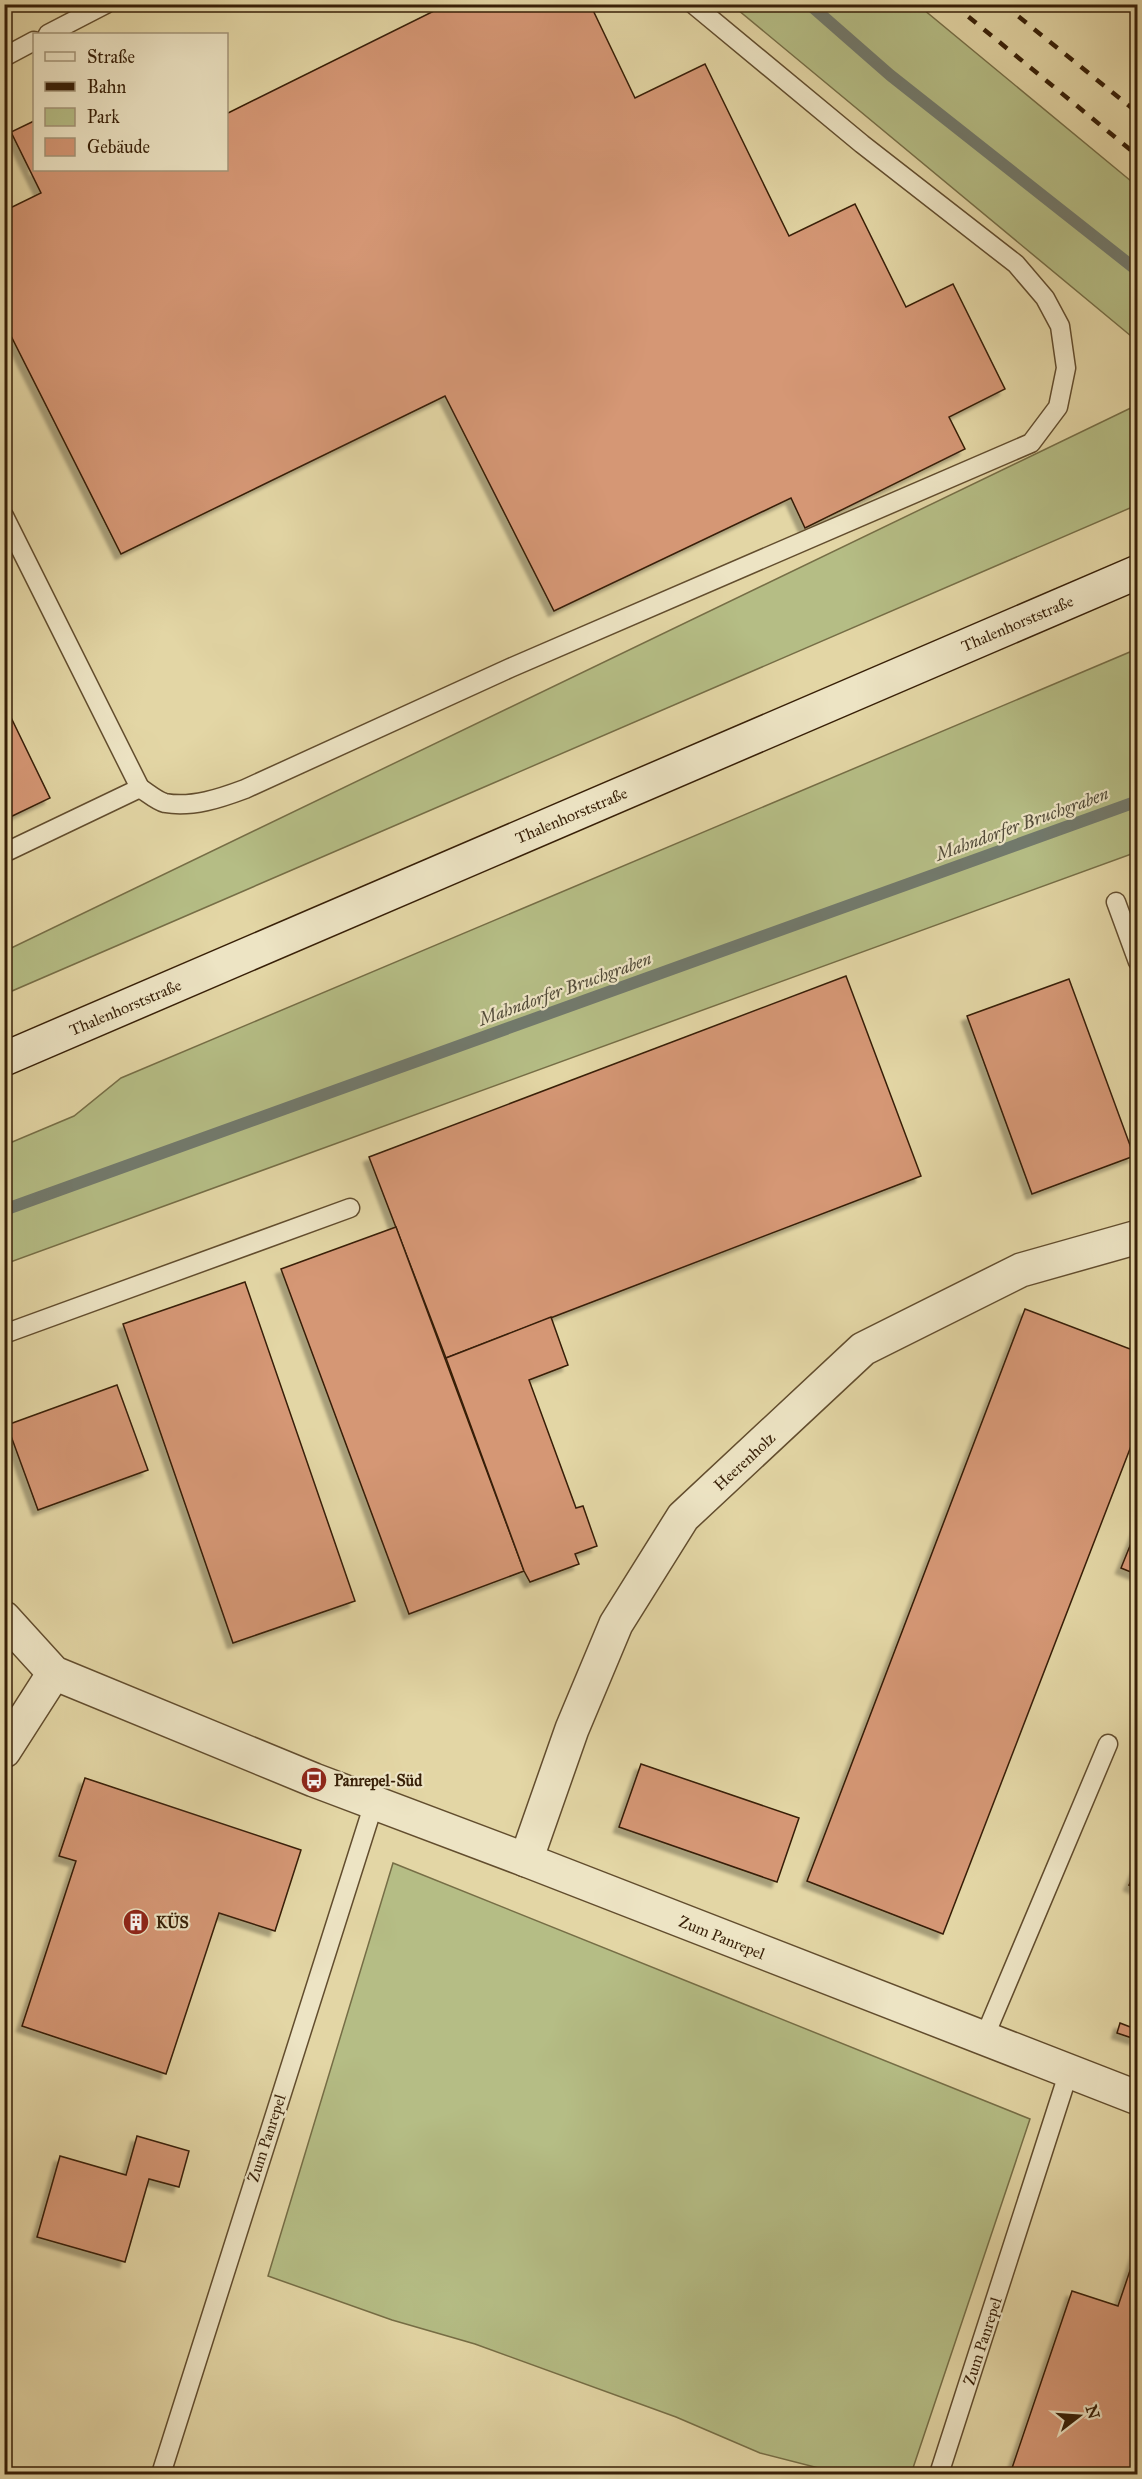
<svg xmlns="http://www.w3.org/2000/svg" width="1142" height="2479" font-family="'IM FELL Great Primer',serif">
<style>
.green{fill:#b5bd85;stroke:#766e46;stroke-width:1.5}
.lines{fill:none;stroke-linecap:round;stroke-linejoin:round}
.stream{stroke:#727a6d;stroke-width:12}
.building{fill:#d59775;stroke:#371f07;stroke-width:1.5;filter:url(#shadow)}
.service-casing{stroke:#624d2e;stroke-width:21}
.minor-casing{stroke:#624d2e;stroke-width:36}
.secondary-casing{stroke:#371f07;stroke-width:36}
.service{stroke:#ede4c4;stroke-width:18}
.minor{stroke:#ede4c4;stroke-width:33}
.secondary{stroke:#ede4c4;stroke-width:33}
.rail{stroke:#371f07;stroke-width:4.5;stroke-dasharray:10 10;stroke-linecap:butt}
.labels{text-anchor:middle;stroke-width:4.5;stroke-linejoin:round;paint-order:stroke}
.street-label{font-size:16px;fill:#371f07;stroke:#ede4c4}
.poi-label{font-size:16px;font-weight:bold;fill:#371f07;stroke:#ede4c4;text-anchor:start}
.water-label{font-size:18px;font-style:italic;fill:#544d3a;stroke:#ede4c4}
</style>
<defs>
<filter id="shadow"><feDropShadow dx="-5.5" dy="5.5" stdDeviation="1.5" flood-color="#0004"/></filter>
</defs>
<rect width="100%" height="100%" fill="#e3d6a5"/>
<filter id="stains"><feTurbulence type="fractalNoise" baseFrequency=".00333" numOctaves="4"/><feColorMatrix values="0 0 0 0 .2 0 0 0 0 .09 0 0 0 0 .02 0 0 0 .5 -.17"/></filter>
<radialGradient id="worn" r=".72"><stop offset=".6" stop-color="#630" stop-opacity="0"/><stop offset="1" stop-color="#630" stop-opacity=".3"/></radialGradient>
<g class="green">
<path d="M 732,5 L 918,5 L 1137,186 L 1137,341 Z"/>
<path d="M 1137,405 L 1137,505 L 5,994 L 5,951 Z"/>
<path d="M 1137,649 L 1137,852 L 5,1264 L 5,1145 L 74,1116 L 121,1078 Z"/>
<path d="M 393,1863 L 1030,2119 L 911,2474 L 842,2474 L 760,2453 L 676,2417 L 475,2344 L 392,2320 L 268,2276 Z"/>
</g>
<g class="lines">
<g class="stream">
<path d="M 809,4 L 890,75 L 1138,271"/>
<path d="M 4,1210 L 1138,801"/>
</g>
</g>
<g class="building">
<path d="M 448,4 L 590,4 L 635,98 L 705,64 L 789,236 L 855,204 L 906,307 L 953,284 L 1005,389 L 949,417 L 965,449 L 805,528 L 791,498 L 554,611 L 445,396 L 121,554 L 4,322 L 4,211 L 41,193 L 11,132 L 34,121 L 34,170 L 226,170 L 226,114 Z"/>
<path d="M 4,703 L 50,798 L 4,820 Z"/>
<path d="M 846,976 L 921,1176 L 446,1358 L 369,1157 Z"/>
<path d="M 1069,979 L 1134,1156 L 1032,1194 L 967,1016 Z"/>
<path d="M 396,1227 L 524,1571 L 409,1614 L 281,1269 Z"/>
<path d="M 245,1282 L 355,1601 L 233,1643 L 123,1324 Z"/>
<path d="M 1025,1309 L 1138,1352 L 1138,1428 L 943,1934 L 807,1881 Z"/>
<path d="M 551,1317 L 568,1365 L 529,1380 L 576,1508 L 583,1506 L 597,1546 L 575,1554 L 579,1564 L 530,1582 L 524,1571 L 446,1358 Z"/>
<path d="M 117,1385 L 148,1470 L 38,1510 L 7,1425 Z"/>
<path d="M 1138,1526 L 1138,1575 L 1121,1568 Z"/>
<path d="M 641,1764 L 799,1818 L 777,1882 L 619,1827 Z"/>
<path d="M 85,1778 L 301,1850 L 275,1931 L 219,1913 L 166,2074 L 22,2026 L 76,1861 L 59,1856 Z"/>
<path d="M 1138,1865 L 1138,1889 L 1129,1885 Z"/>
<path d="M 1120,2023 L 1138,2030 L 1135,2039 L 1117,2033 Z"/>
<path d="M 137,2136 L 189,2151 L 179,2187 L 149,2179 L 125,2262 L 37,2237 L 60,2156 L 126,2175 Z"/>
<path d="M 1138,2247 L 1138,2474 L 1010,2474 L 1072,2291 L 1118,2306 Z"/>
</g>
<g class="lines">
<defs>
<g id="service">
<path d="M 48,34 L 106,4"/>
<path d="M 4,57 L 34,41"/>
<path d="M 4,516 L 140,788 L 4,853"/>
<path d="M 140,788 C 148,793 157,801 165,803 C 192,808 221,798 245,789 L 510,668 L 1031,443 L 1058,407 L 1066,368 L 1060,326 L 1045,298 L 1016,264 L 862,144 L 693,4"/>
<path d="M 1116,902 L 1138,962"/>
<path d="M 4,1334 L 350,1208"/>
<path d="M 984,2038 L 1108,1744"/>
<path d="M 161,2474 L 374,1803"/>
<path d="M 939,2474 L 1069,2071"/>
</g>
<g id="minor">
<path d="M 4,1618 L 54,1673 L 314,1780 L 526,1860 L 1138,2098"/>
<path d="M 4,1751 L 54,1673"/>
<path d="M 526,1860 L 572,1729 L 616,1624 L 683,1517 L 863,1349 L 1021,1270 L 1138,1237"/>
</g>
<path id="secondary" d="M 4,1059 L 1138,572"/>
</defs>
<use href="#service" class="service-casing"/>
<use href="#minor" class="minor-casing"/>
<use href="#secondary" class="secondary-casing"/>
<use href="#service" class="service"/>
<use href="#minor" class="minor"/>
<use href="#secondary" class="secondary"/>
<g class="rail">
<path d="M 953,4 L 1138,156"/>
<path d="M 1003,4 L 1138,113"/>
</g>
</g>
<defs>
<symbol id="bus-disc" viewBox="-11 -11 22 22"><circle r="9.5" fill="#8f2418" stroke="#ede4c4"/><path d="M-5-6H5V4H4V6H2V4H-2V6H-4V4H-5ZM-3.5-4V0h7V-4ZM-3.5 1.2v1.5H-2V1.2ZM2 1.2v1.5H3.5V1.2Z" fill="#fff"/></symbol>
<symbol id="building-disc" viewBox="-11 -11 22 22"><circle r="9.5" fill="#8f2418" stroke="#ede4c4"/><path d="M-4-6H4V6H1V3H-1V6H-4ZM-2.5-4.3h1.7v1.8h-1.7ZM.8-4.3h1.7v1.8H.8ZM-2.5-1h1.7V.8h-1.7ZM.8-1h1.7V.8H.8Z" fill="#fff"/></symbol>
</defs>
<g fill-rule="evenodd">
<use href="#bus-disc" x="299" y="1765" width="30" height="30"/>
<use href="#building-disc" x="121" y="1907" width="30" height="30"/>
</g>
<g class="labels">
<g class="street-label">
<text transform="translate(1017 623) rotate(-23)" y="6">Thalenhorststraße</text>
<text transform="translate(571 815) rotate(-23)" y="6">Thalenhorststraße</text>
<text transform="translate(125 1007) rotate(-23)" y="6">Thalenhorststraße</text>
<text transform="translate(744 1461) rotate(-43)" y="6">Heerenholz</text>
<text transform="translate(722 1937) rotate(22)" y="6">Zum Panrepel</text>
<text transform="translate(266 2138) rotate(-72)" y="6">Zum Panrepel</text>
<text transform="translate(982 2341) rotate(-72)" y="6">Zum Panrepel</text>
</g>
<g class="poi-label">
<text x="334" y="1786">Panrepel-Süd</text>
<text x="156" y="1928">KÜS</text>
</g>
<g class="water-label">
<text transform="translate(1022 824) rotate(-20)" y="6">Mahndorfer Bruchgraben</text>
<text transform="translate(565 989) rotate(-20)" y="6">Mahndorfer Bruchgraben</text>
</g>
</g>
<rect width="1142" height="2479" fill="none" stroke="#e3d6a5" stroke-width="24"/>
<rect x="6" y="6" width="1130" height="2467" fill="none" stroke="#371f07" stroke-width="3"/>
<rect x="12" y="12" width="1118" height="2455" fill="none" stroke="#371f07" stroke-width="1.5"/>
<rect x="33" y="33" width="195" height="138" fill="#ede4c4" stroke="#a49578" stroke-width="1.5"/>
<rect x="45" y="52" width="30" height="9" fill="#ede4c4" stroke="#a49578" stroke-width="1.5"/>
<text x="87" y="63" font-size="18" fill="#371f07">Straße</text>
<rect x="45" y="82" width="30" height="9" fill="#371f07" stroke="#a49578" stroke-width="1.5"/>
<text x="87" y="93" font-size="18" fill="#371f07">Bahn</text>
<rect x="45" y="108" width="30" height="18" fill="#b5bd85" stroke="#a49578" stroke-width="1.5"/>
<text x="87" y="123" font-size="18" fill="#371f07">Park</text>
<rect x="45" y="138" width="30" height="18" fill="#d59775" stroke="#a49578" stroke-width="1.5"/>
<text x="87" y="153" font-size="18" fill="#371f07">Gebäude</text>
<g transform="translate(1079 2416) rotate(73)" stroke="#ede4c4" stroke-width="4.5" paint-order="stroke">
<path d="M0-4.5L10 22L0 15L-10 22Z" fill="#371f07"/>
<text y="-9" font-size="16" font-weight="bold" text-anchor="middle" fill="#371f07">N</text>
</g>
<rect width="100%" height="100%" filter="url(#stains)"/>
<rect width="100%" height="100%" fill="url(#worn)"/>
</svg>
